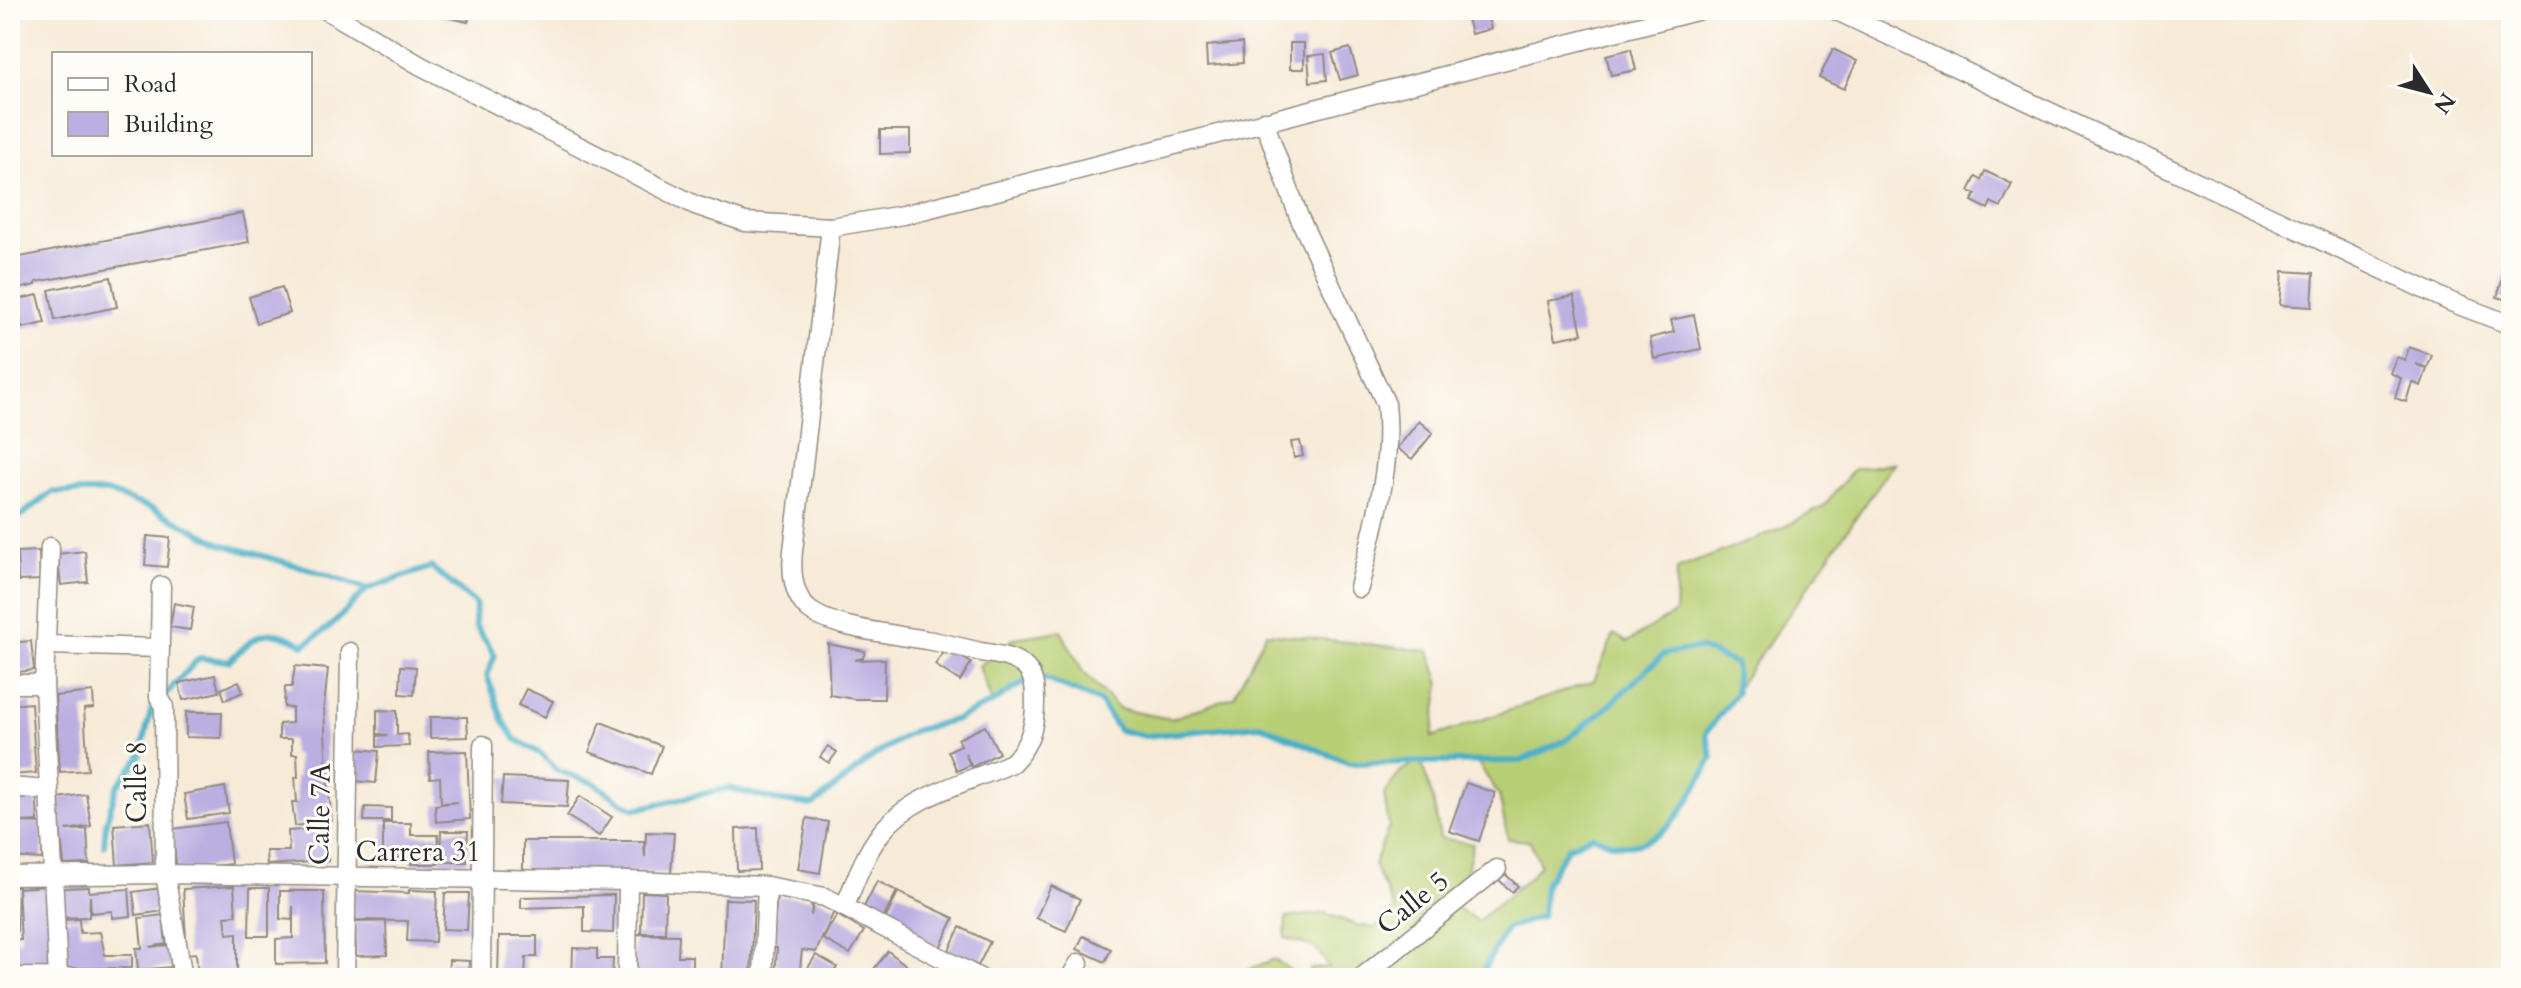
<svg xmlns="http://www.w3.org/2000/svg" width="2521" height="988" font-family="Cardo,serif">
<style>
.grass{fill:#b8cf74;stroke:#727d50;stroke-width:2;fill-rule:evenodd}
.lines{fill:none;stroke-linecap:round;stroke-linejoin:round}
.stream{stroke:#47afc6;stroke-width:6}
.building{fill:#bbaee1}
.minor-casing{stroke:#918a81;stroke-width:21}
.minor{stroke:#fff;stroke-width:18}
.labels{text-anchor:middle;stroke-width:6;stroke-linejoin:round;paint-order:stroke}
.street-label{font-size:28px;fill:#2b2b2b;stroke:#fdfcf7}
</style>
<rect width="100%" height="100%" fill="#fdfcf7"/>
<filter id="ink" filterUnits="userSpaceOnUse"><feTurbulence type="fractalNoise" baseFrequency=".0125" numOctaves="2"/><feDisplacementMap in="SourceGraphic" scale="16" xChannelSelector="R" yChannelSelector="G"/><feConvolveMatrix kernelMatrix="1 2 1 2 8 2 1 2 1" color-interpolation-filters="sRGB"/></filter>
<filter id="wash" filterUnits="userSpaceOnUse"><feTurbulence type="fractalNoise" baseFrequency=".006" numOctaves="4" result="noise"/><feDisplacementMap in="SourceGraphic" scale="32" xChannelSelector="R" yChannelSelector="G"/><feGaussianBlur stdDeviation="1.8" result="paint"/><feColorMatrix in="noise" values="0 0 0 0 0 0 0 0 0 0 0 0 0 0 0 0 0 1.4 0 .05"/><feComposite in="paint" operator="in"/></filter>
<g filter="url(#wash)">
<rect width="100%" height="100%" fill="#f7ead7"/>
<g class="grass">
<path d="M 1894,463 L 1706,733 L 1712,758 C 1692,793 1671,847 1622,845 C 1613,845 1601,839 1592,836 L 1568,847 L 1545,884 L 1542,916 L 1506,929 L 1479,978 L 1312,978 L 1310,969 L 1329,967 L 1316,948 L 1285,938 L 1286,918 L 1325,913 L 1356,925 L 1375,928 L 1396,912 L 1374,865 L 1389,826 L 1384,794 L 1401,771 L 1418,761 L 1349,763 L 1260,725 L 1145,736 L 1119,730 L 1099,701 L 1041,677 L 1024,682 L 992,703 L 979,666 L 1014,638 L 1061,631 L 1083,672 L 1119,709 L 1171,719 L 1234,696 L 1266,633 L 1429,651 L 1440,684 L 1432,737 L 1594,681 L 1614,634 L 1627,642 L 1675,613 L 1677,569 L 1776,531 L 1823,507 L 1854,469 ZM 1421,761 L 1478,763 L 1499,795 L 1508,839 L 1530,841 L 1540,864 L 1531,876 L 1478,921 L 1452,905 L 1464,882 L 1473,844 L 1440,838 L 1433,799 Z"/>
<path d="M 1274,959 L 1301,978 L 1233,978 L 1234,976 Z"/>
</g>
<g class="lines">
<g class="stream">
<path d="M 10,524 L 52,492 L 107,492 L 154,509 L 221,544 L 312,570 L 367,589 L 431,567 L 476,604 L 475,625 L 495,655 L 487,676 L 503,720 L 515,739 L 541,754 L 558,771 L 594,783 L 621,802 L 636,809 L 729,788 L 775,800 L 813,805 L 875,755 L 913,731 L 957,719 L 992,703 L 1024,682"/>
<path d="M 1041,677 L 1099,701 L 1119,730 L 1145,736 L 1260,725 L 1349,763 L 1521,761 L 1566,740 L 1604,710 L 1664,654 L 1700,648 L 1736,664 L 1736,693 L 1706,733 L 1712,758 C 1692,793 1671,847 1622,845 C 1613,845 1601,839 1592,836 L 1568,847 L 1545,884 L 1542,916 L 1506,929 L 1479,978"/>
<path d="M 165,695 L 199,658 L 229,661 C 259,633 265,624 304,645 L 333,624 L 367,589"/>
<path d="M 104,846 L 106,823 L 117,786 L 140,757 L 152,707 L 157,702"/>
</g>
</g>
<g id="blocks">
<g class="building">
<path d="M 443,10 L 471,10 L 468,22 L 442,16 Z"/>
<path d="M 1465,10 L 1486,10 L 1491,29 L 1471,34 Z"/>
<path d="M 1242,43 L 1243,63 L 1207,66 L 1206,46 Z"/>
<rect x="1290" y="43" width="14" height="26"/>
<path d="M 1350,48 L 1358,75 L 1340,80 L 1332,53 Z"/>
<path d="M 1631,49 L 1636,70 L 1611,75 L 1606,55 Z"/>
<path d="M 1833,49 L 1857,61 L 1844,89 L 1819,78 Z"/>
<path d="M 1325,54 L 1327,80 L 1310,82 L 1308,56 Z"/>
<path d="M 880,130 L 910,130 L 910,153 L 880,154 Z"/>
<path d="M 1985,171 L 2012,184 L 2001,207 L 1991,202 L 1988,209 L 1972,201 L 1976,194 L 1969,191 L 1976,177 L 1981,180 Z"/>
<path d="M 243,213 L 249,242 L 36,282 L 36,285 L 10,291 L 10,259 Z"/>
<path d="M 2506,268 L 2511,269 L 2511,301 L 2497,297 Z"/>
<path d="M 2283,271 L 2314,273 L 2312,307 L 2280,305 Z"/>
<path d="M 111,277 L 117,307 L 55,320 L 49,290 Z"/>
<path d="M 282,287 L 290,313 L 257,323 L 249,297 Z"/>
<path d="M 38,295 L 45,323 L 22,328 L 16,300 Z"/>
<path d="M 1574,296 L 1582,334 L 1556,339 L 1548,301 Z"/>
<path d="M 1694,315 L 1701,349 L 1654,359 L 1650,338 L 1674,332 L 1671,320 Z"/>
<path d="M 2409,347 L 2432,355 L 2427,368 L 2416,364 L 2427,369 L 2421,386 L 2412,382 L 2406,402 L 2395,398 L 2401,378 L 2390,373 L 2397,357 L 2405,360 Z"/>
<path d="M 1419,421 L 1433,433 L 1412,459 L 1397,448 Z"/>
<path d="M 1300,441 L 1303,456 L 1294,458 L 1291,442 Z"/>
<path d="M 147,536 L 170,538 L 167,567 L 145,565 Z"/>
<path d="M 39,551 L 40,580 L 18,581 L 17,552 Z"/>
<path d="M 85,551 L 88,582 L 61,585 L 57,554 Z"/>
<path d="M 174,603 L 194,607 L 190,630 L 170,627 Z"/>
<path d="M 31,641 L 34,670 L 10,673 L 10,643 Z"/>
<path d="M 828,644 L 865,651 L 863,658 L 854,660 L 885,659 L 884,699 L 854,699 L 830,695 Z"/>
<path d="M 947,648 L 971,663 L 960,681 L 935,665 Z"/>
<path d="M 295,666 L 328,669 L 324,707 L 327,774 L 332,821 L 295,826 L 292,802 L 297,802 L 295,777 L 298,777 L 297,754 L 292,754 L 292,739 L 279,739 L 279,724 L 292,723 L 292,708 L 284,707 L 285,687 L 292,687 Z"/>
<path d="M 401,666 L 416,667 L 414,695 L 400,694 Z"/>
<path d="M 215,675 L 219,692 L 183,700 L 179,683 Z"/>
<path d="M 239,681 L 243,692 L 225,700 L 221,689 Z"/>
<path d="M 526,689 L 553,701 L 545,717 L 518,705 Z"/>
<path d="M 93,692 L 94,708 L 84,709 L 88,770 L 60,772 L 55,696 Z"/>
<path d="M 31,703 L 36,773 L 10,775 L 10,705 Z"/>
<path d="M 377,710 L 397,711 L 397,735 L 408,734 L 409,746 L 377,747 L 377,736 L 388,735 L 377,734 Z"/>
<path d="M 186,712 L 222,712 L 221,738 L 186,737 Z"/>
<path d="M 430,717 L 467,717 L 468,737 L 430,738 Z"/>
<path d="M 601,722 L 662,746 L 651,774 L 589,752 Z"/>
<path d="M 985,726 L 999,753 L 972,767 L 965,753 L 970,765 L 957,771 L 948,751 L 961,745 L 958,739 Z"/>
<path d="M 828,746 L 837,752 L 829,763 L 820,757 Z"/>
<path d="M 356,749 L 379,751 L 376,783 L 354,781 Z"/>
<path d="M 467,751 L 470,819 L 436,822 L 435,805 L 457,802 L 441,803 L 440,777 L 430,778 L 429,752 Z"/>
<path d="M 503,777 L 569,780 L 567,807 L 501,804 Z"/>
<path d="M 1466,783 L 1495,793 L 1479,841 L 1449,831 Z"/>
<path d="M 225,787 L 229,813 L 188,819 L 184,794 Z"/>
<path d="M 10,790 L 36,792 L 38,821 L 18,822 L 44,823 L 42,859 L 10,857 Z"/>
<path d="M 86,794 L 91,826 L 66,830 L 87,829 L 89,864 L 64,865 L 57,798 Z"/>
<path d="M 580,796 L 612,817 L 599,836 L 567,816 Z"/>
<path d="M 365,807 L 391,808 L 391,821 L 364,821 Z"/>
<path d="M 807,818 L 828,822 L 820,873 L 798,869 Z"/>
<path d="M 150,822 L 153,862 L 117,865 L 114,825 Z"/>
<path d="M 226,822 L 231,864 L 177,871 L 172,829 Z"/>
<path d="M 383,823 L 411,823 L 411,835 L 438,835 L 438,864 L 411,864 L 411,858 L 383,858 Z"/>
<path d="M 325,828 L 328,861 L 267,865 L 266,851 L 289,851 L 288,831 Z"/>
<path d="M 758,828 L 759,870 L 737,871 L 736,829 Z"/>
<path d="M 441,831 L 468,831 L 467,862 L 440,862 Z"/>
<path d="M 646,832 L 674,833 L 671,873 L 523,871 L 523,841 L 644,841 L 645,857 Z"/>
<path d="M 1505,874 L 1518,886 L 1512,892 L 1499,880 Z"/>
<path d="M 877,881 L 897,891 L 882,921 L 862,911 Z"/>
<path d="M 10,886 L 18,887 L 17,931 L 10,931 Z"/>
<path d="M 49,886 L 53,969 L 10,970 L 10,940 L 21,940 L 18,888 Z"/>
<path d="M 234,886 L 236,915 L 225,916 L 227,934 L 237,933 L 237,978 L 198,978 L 196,953 L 187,954 L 183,889 Z"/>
<path d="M 1051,886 L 1080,899 L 1066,931 L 1036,918 Z"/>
<path d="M 89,887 L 89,892 L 129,889 L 131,916 L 112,918 L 112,911 L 91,913 L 90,896 L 89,917 L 63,918 L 63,888 Z"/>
<path d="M 161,888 L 164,911 L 136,915 L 133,892 Z"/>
<path d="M 250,888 L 269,888 L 269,936 L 249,936 Z"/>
<path d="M 409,890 L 437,891 L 435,942 L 407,941 L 408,921 L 353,920 L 353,891 L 409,893 Z"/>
<path d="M 280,891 L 324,891 L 325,963 L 276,964 L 276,939 L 293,938 L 293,906 L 292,920 L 280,919 Z"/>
<path d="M 642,892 L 666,893 L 665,933 L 641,933 Z"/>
<path d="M 898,892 L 954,918 L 940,948 L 884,922 Z"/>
<path d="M 445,893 L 469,893 L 467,930 L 443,929 Z"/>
<path d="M 614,895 L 613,933 L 584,932 L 584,906 L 521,908 L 521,897 Z"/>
<path d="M 777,896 L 812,899 L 811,916 L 814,897 L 836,907 L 816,952 L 802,950 L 799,978 L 775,978 L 777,948 L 772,948 Z"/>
<path d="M 725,899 L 754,900 L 751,978 L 722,978 Z"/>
<path d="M 163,915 L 166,944 L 150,947 L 169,945 L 171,967 L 138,970 L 136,948 L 142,948 L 139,918 Z"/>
<path d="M 837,915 L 864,931 L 850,954 L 823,939 Z"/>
<path d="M 79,919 L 80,933 L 100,932 L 105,955 L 132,955 L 132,968 L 66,970 L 62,920 Z"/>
<path d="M 386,921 L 387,955 L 356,956 L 355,922 Z"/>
<path d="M 960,927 L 990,942 L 978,966 L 948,952 Z"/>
<path d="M 634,934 L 679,935 L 678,956 L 692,956 L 692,978 L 633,978 Z"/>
<path d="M 499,936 L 537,936 L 537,957 L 526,957 L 525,978 L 498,978 Z"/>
<path d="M 1083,936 L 1111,949 L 1105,962 L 1077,949 Z"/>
<path d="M 573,948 L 597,949 L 597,959 L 613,959 L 612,978 L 572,978 Z"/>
<path d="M 888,951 L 911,969 L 904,978 L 867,978 Z"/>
<path d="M 816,955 L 837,967 L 831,978 L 817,978 L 806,971 Z"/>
<path d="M 449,960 L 469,961 L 468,978 L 448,978 Z"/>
</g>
</g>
</g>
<g filter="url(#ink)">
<use href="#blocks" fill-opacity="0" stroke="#918a81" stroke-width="2"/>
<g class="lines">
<defs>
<g id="minor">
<path d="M 326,10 L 421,66 L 695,205 L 745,222 L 831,227 L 903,215 L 1700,10"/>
<path d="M 1835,10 L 2451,302 L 2511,325"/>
<path d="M 1264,121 L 1299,217 L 1386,404 C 1393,466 1373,529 1359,588"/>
<path d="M 831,227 L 793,551 C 791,571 793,595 808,609 C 832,629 895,634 926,640 C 945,643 963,648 981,652 C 996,655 1014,656 1026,668 C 1035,677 1035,691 1035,703 C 1035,727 1029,746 1012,763 C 968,783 911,794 881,833 C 864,855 855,882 845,906"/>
<path d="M 50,547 L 44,684 L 58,978"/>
<path d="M 161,586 L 159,697 L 164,706 L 165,874 L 183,978"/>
<path d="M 46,645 L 160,648"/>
<path d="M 10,684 L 44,684"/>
<path d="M 10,787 L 48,790"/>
<path d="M 10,876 L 165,874 L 628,881 L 767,886 L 825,897 L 980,978"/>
<path d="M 10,977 L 119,978"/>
<path d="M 345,978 L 350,652"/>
<path d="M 481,978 L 483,745"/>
<path d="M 627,978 L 628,881"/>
<path d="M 763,978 L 767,886"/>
<path d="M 1070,978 L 1079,963"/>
<path d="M 1361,978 L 1497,869"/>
</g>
</defs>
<use href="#minor" class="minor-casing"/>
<use href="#minor" class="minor"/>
</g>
</g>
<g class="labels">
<g class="street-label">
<text transform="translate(136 782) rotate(-90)" y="10">Calle 8</text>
<text transform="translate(319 814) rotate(-89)" y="10">Calle 7A</text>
<text x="418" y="861">Carrera 31</text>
<text transform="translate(1412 902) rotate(-39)" y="10">Calle 5</text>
</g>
</g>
<rect width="2521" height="988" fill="none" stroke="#fdfcf7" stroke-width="40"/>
<rect x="52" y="52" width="260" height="104" fill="#fdfcf7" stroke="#a9a8a5" stroke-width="2"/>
<rect x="68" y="78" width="40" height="12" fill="#ffffff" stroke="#a9a8a5" stroke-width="2"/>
<text x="124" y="92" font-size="24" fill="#2b2b2b">Road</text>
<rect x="68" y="112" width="40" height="24" fill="#bbaee1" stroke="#a9a8a5" stroke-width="2"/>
<text x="124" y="132" font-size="24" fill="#2b2b2b">Building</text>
<g transform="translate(2429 92) rotate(126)" stroke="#fdfcf7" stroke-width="6" paint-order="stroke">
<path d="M0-6L14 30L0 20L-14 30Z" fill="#2b2b2b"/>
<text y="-12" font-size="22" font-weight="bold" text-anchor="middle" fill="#2b2b2b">N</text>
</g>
</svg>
